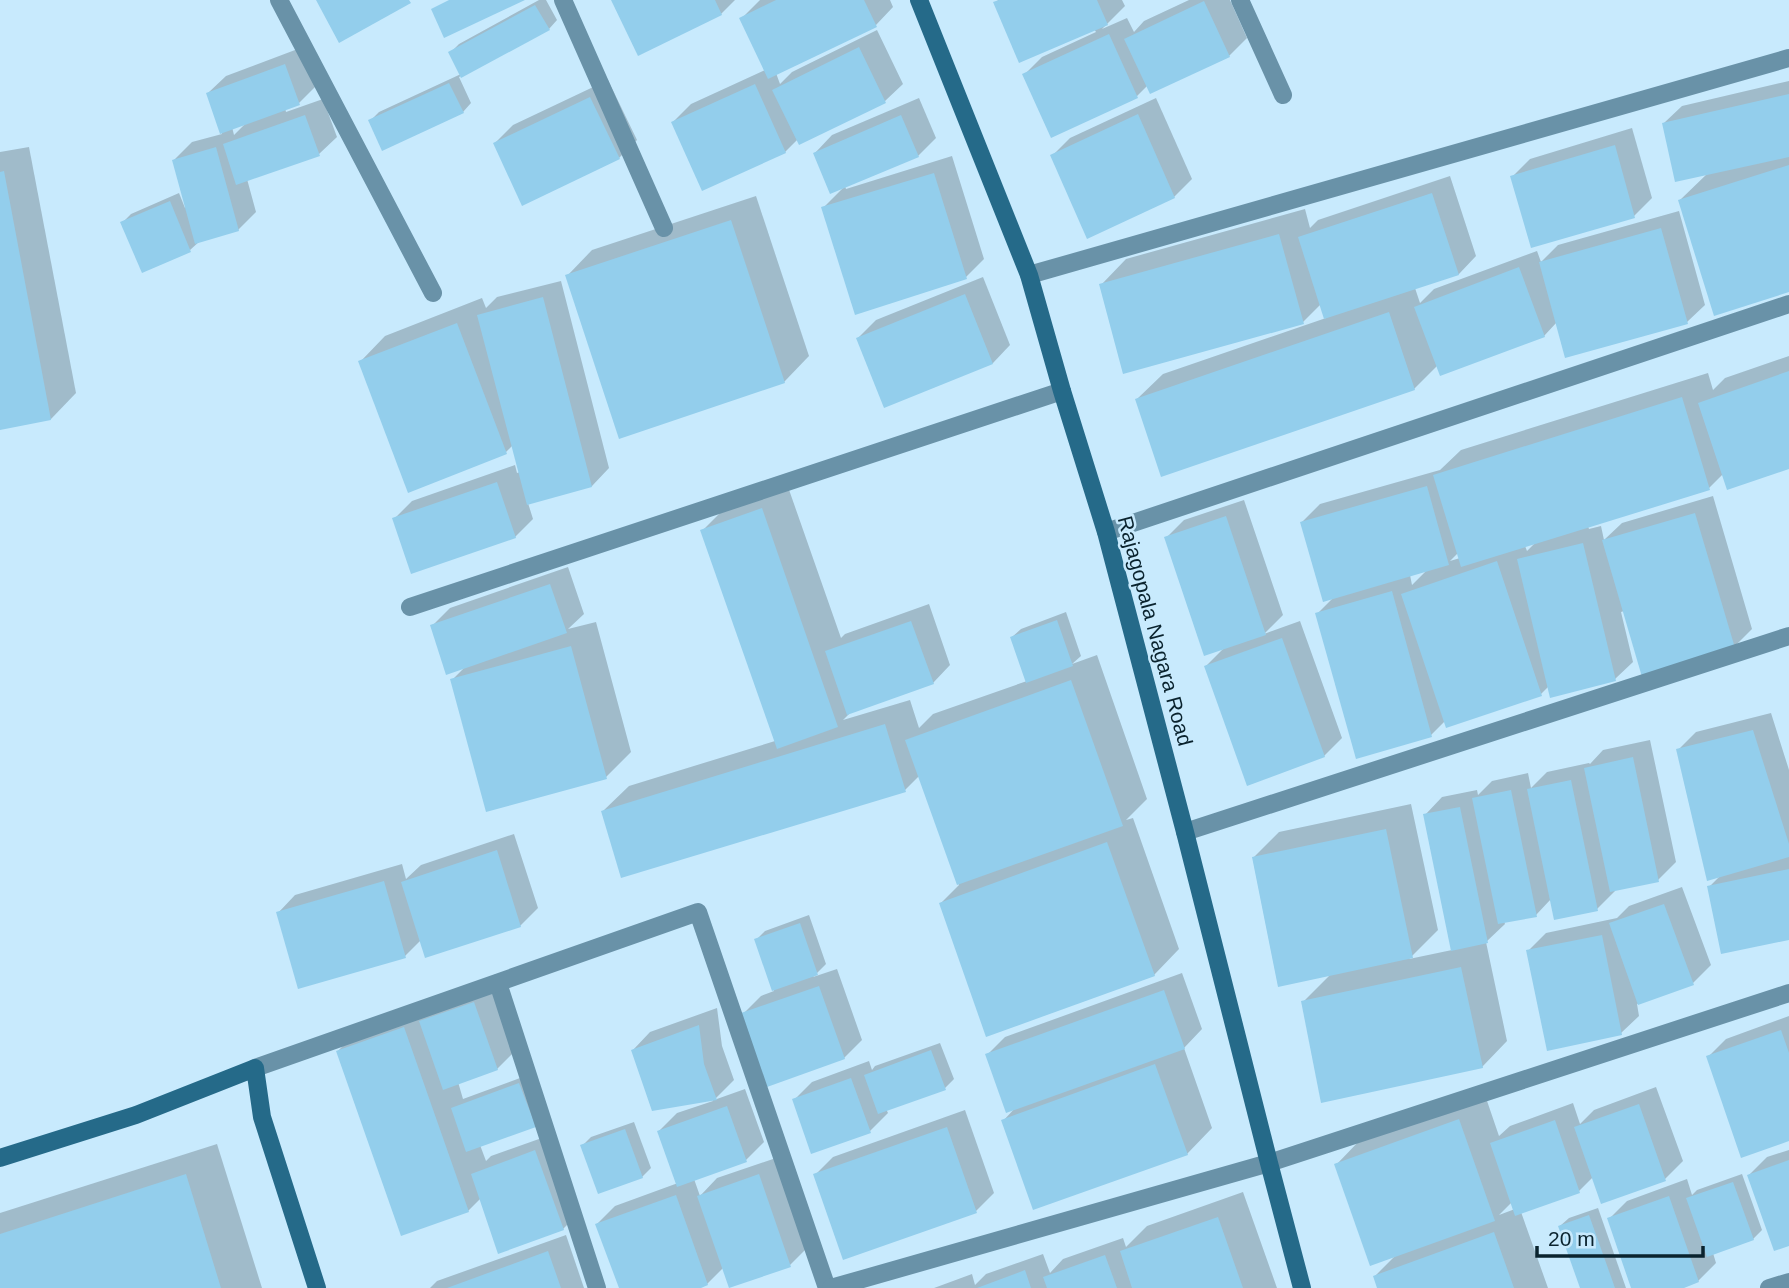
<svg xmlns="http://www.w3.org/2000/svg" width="1789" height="1288" font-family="Helvetica,sans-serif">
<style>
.shadow{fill:#0003;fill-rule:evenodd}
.building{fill:#93ceec}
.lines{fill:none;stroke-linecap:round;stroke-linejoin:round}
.street{stroke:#6992a8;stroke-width:18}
.secondary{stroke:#256a89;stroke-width:18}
.labels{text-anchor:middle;stroke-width:5;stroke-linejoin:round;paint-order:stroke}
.street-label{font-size:21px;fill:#0a232e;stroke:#c8eafd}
</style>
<rect width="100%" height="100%" fill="#c8eafd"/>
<g class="shadow">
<path d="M 539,0 L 546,0 L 557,20 L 549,29 L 459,77 L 471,103 L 463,112 L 370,121 L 379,112 L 461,74 L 450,53 L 459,44 Z"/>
<path d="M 613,0 L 735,0 L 721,14 Z"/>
<path d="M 760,0 L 890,0 L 893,7 L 876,25 L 776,73 L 780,84 L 792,72 L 877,30 L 903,84 L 885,101 L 798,139 L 785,152 L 673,122 L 691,104 L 765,70 L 741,19 Z"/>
<path d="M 998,0 L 1122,0 L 1125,6 L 1102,29 L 1127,18 L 1134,32 L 1144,21 L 1189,0 L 1230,0 L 1247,38 L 1229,56 L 1151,92 L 1148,85 L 1137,96 L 1052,135 L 1024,75 L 1042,57 L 1096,32 L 1094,29 L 996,3 Z"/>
<path d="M 303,47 L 317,85 L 299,103 L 285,108 L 286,112 L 323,99 L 337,137 L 319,154 L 247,179 L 256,212 L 238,230 L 200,241 L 190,250 L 122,223 L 131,214 L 179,193 L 185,208 L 187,207 L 174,160 L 192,142 L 222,134 L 208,93 L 226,76 ZM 247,122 L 234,135 L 232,127 Z"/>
<path d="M 608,80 L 637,140 L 619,158 L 495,143 L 513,125 Z"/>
<path d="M 1789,81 L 1789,290 L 1680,200 L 1708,173 L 1664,123 L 1682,106 Z"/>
<path d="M 919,98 L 936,138 L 918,156 L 815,153 L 832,135 Z"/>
<path d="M 1156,98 L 1192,179 L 1174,197 L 1052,156 L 1070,138 Z"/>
<path d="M 1632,128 L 1652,198 L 1634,216 L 1532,246 L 1512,177 L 1530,159 Z"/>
<path d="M 29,147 L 76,393 L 51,419 L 0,428 L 0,152 Z"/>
<path d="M 952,156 L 984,259 L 966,277 L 823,208 L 845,186 L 846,189 Z"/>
<path d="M 1450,176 L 1476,256 L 1459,274 L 1415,288 L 1420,303 L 1434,289 L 1537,251 L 1541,262 L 1558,245 L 1679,211 L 1705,305 L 1687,322 L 1557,322 L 1544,336 L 1438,365 L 1414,389 L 1137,399 L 1163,374 L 1326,318 L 1321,304 L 1303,322 L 1101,285 L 1126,259 L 1305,209 L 1310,228 L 1318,220 Z"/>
<path d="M 756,196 L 809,356 L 784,382 L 567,276 L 592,250 Z"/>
<path d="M 983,277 L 1010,345 L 993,363 L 885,406 L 858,338 L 876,320 Z"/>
<path d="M 561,281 L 609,468 L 592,486 L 528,503 L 533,519 L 515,537 L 394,519 L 412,501 L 515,465 L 517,473 L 520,472 L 513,445 L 506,452 L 360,362 L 385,336 L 482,298 L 486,308 L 497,297 Z"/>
<path d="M 1789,356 L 1789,467 L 1723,474 L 1709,488 L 1588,526 L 1589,529 L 1601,526 L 1604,540 L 1622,523 L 1713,496 L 1752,629 L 1734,647 L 1624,611 L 1621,612 L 1633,662 L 1615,679 L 1549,686 L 1541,694 L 1445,721 L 1431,735 L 1317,614 L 1334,597 L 1302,522 L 1320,504 L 1440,470 L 1461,450 L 1708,373 L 1713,390 L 1725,378 ZM 1536,542 L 1527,551 L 1525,546 ZM 1458,553 L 1460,558 L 1450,561 ZM 1427,570 L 1412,585 L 1410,575 Z"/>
<path d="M 787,484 L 841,638 L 845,634 L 929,604 L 950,665 L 933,683 L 852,711 L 843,720 L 910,700 L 919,728 L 933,714 L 1027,681 L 1012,637 L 1021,629 L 1066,612 L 1081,656 L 1072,664 L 1097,655 L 1147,799 L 1126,820 L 1133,818 L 1179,949 L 1154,975 L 941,903 L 959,885 L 920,775 L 905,790 L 603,811 L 629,786 L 775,741 L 702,531 L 728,505 Z"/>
<path d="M 1244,500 L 1283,615 L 1264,634 L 1300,621 L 1342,738 L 1324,756 L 1206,666 L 1225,647 L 1166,538 L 1184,520 Z"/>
<path d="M 568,567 L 584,614 L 568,629 L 596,622 L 631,752 L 606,777 L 452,680 L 465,667 L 432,626 L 450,608 Z"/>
<path d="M 1771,713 L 1789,770 L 1789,938 L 1709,887 L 1721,875 L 1678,750 L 1696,732 Z"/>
<path d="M 1650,740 L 1676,862 L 1658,880 L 1615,889 L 1615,891 L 1597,909 L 1551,899 L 1536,915 L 1504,921 L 1505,924 L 1486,942 L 1507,1041 L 1482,1067 L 1303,1002 L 1331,974 L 1253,858 L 1279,832 L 1411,804 L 1438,930 L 1409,959 L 1452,950 L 1425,815 L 1442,797 L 1477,790 L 1478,795 L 1492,781 L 1528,773 L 1531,788 L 1547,772 L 1589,763 L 1590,764 L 1603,750 Z"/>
<path d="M 514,834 L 538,908 L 520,926 L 421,940 L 405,956 L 278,913 L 295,895 L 402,864 L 406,879 L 421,865 Z"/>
<path d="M 1682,887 L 1711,965 L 1693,983 L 1637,1004 L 1639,1016 L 1621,1033 L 1528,951 L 1546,933 L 1617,918 L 1629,906 Z"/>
<path d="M 809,915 L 826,964 L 813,977 L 837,969 L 862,1040 L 844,1058 L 743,1014 L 761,996 L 774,991 L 756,940 L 765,931 Z"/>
<path d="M 1182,973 L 1202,1029 L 1184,1048 L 1212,1128 L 1187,1154 L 1003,1121 L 1016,1107 L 987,1055 L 1005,1037 Z"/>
<path d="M 492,985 L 515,1051 L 497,1069 L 458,1082 L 463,1099 L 528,1075 L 535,1126 L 480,1145 L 486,1161 L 491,1156 L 553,1134 L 581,1211 L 563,1229 L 481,1198 L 468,1211 L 338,1051 L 363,1025 Z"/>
<path d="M 717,1008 L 722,1046 L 734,1080 L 714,1100 L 745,1089 L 764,1142 L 746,1160 L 694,1179 L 700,1196 L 717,1178 L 776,1158 L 808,1247 L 790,1265 L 724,1267 L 707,1284 L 695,1288 L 620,1288 L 597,1224 L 615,1206 L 678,1183 L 659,1131 L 677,1113 L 713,1101 L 712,1099 L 633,1050 L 650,1032 Z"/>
<path d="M 1789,1016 L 1789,1139 L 1708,1057 L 1726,1039 Z"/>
<path d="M 940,1043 L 954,1079 L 945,1088 L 886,1109 L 888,1113 L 870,1131 L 794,1100 L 812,1082 L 869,1061 L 872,1070 L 875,1066 Z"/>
<path d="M 1656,1087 L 1683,1161 L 1665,1179 L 1593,1177 L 1579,1191 L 1521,1212 L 1548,1288 L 1379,1288 L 1375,1276 L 1396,1255 L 1336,1165 L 1361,1139 L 1485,1095 L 1499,1136 L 1510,1126 L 1573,1103 L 1580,1124 L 1594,1110 ZM 1512,1202 L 1515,1209 L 1499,1215 Z"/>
<path d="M 965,1110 L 994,1193 L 976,1211 L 815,1175 L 833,1157 Z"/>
<path d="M 634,1122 L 651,1168 L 642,1177 L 582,1146 L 591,1137 Z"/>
<path d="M 217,1144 L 262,1288 L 0,1288 L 0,1213 Z"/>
<path d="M 1789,1150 L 1789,1245 L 1749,1175 L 1767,1157 Z"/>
<path d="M 1742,1174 L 1762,1230 L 1753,1239 L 1713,1253 L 1716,1263 L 1698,1281 L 1679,1288 L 1633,1288 L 1609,1219 L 1627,1201 L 1687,1179 L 1692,1195 L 1697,1190 Z"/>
<path d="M 1243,1192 L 1277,1288 L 934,1288 L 972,1274 L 975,1285 L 986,1274 L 1043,1254 L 1050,1273 L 1063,1259 L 1123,1238 L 1126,1247 L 1147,1226 Z"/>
<path d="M 1598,1208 L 1626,1288 L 1582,1288 L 1560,1226 L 1569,1218 Z"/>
<path d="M 566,1235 L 584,1288 L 430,1288 L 437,1281 Z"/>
</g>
<g class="building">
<path d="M 316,0 L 409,0 L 411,3 L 339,43 Z"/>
<path d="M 449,0 L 525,0 L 444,38 L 431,9 Z"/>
<path d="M 611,0 L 715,0 L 722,15 L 638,56 Z"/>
<path d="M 776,0 L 864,0 L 877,27 L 768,79 L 739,18 Z"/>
<path d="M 999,0 L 1097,0 L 1108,25 L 1019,63 L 993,2 Z"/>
<path d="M 1204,1 L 1230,57 L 1150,94 L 1124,39 Z"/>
<path d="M 535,5 L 550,30 L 461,78 L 448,52 Z"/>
<path d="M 1109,34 L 1138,98 L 1051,138 L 1022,74 Z"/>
<path d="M 859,47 L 886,103 L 799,145 L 772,90 Z"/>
<path d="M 285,64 L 300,105 L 220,134 L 206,93 Z"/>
<path d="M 449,83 L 464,113 L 382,151 L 368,120 Z"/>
<path d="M 755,84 L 786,153 L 702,191 L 671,122 Z"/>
<path d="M 1789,94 L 1789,157 L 1675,182 L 1662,123 Z"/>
<path d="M 590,97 L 620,159 L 522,206 L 493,143 Z"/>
<path d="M 1138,114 L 1175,198 L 1087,239 L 1050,155 Z"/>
<path d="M 305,115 L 320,156 L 236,185 L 223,144 Z"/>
<path d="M 901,115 L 919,157 L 830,194 L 813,153 Z"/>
<path d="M 1615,145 L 1635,218 L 1531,248 L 1510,176 Z"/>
<path d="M 216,147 L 239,231 L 195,244 L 172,160 Z"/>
<path d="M 1789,165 L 1789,292 L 1714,316 L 1678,200 Z"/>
<path d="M 4,171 L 51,420 L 0,430 L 0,172 Z"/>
<path d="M 934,173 L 967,279 L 855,315 L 821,207 Z"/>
<path d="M 1432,193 L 1459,275 L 1324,319 L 1298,237 Z"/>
<path d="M 170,201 L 191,252 L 142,273 L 120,222 Z"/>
<path d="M 731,220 L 785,383 L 619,439 L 565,275 Z"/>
<path d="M 1661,228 L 1688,324 L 1565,358 L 1539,262 Z"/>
<path d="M 1279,234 L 1304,324 L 1123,374 L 1099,284 Z"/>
<path d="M 1519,267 L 1545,337 L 1440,376 L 1414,307 Z"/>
<path d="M 965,294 L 993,364 L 884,408 L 856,338 Z"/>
<path d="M 543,297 L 592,487 L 527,505 L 477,315 Z"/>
<path d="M 1389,312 L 1415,390 L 1161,477 L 1135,399 Z"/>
<path d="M 457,323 L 507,454 L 408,493 L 358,361 Z"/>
<path d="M 1789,371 L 1789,469 L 1727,490 L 1698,403 Z"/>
<path d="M 1682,397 L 1710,490 L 1461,567 L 1433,475 Z"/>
<path d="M 497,482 L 516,538 L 411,574 L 392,518 Z"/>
<path d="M 1427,486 L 1449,565 L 1323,602 L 1300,522 Z"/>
<path d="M 762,508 L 838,727 L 777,749 L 700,530 Z"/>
<path d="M 1695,513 L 1735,648 L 1642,677 L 1602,540 Z"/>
<path d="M 1226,516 L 1266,635 L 1204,656 L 1164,537 Z"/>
<path d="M 1583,543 L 1616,681 L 1550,698 L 1517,559 Z"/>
<path d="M 1497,561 L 1542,696 L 1446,728 L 1401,594 Z"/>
<path d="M 550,584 L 567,633 L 446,675 L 430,625 Z"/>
<path d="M 1392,591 L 1432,737 L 1356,759 L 1315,613 Z"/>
<path d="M 1057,620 L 1073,666 L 1026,683 L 1010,637 Z"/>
<path d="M 911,621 L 934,684 L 847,715 L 825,651 Z"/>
<path d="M 1282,638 L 1325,757 L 1247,786 L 1204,666 Z"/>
<path d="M 571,646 L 607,779 L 486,812 L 450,679 Z"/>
<path d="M 1071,680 L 1123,826 L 957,885 L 905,740 Z"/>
<path d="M 885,724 L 906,792 L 621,878 L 601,811 Z"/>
<path d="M 1753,730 L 1789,844 L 1789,857 L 1707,881 L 1676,749 Z"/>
<path d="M 1633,757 L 1659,882 L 1610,892 L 1584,768 Z"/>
<path d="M 1571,780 L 1598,911 L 1554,920 L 1527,789 Z"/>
<path d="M 1511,790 L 1537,917 L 1498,924 L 1472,798 Z"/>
<path d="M 1460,807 L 1488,943 L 1451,951 L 1423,814 Z"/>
<path d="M 1386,829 L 1413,958 L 1278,987 L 1252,857 Z"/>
<path d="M 1107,842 L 1155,976 L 986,1037 L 939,903 Z"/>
<path d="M 497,850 L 521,927 L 425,958 L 401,882 Z"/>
<path d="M 1789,869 L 1789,940 L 1721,954 L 1707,886 Z"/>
<path d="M 384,881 L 406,958 L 298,989 L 276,912 Z"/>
<path d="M 1664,904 L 1694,985 L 1638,1005 L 1609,923 Z"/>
<path d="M 800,923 L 818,975 L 772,991 L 754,939 Z"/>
<path d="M 1602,935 L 1622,1035 L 1547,1051 L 1526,950 Z"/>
<path d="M 1461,967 L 1483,1068 L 1321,1103 L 1301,1001 Z"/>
<path d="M 819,986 L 845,1059 L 767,1087 L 741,1013 Z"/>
<path d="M 1164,990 L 1185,1049 L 1006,1113 L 985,1054 Z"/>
<path d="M 474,1002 L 498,1070 L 443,1090 L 419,1021 Z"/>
<path d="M 699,1025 L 704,1064 L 717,1100 L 652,1111 L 631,1050 Z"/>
<path d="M 404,1027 L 469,1212 L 401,1236 L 336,1051 Z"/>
<path d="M 1781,1030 L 1789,1053 L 1789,1141 L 1741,1158 L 1706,1056 Z"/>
<path d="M 931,1050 L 946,1090 L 878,1114 L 864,1075 Z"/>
<path d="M 1155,1064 L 1188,1155 L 1033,1210 L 1001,1120 Z"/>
<path d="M 851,1078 L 871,1133 L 811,1154 L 792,1099 Z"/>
<path d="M 519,1083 L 536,1127 L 466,1152 L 451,1108 Z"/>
<path d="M 1639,1104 L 1666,1181 L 1601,1204 L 1574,1127 Z"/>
<path d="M 727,1106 L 747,1162 L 677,1187 L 657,1131 Z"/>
<path d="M 1459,1119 L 1495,1221 L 1370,1266 L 1334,1164 Z"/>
<path d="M 1555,1120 L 1580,1193 L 1515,1216 L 1490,1143 Z"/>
<path d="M 947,1127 L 977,1213 L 843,1260 L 813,1174 Z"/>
<path d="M 625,1129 L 643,1178 L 598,1194 L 580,1145 Z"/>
<path d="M 535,1150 L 564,1230 L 498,1254 L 471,1174 Z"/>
<path d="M 1789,1160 L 1789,1246 L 1774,1251 L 1747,1175 Z"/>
<path d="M 186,1174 L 221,1288 L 0,1288 L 0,1234 Z"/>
<path d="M 759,1174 L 791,1267 L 729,1288 L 697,1196 Z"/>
<path d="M 1733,1182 L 1754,1240 L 1707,1257 L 1686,1198 Z"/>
<path d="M 676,1195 L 708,1285 L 701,1288 L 619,1288 L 595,1224 Z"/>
<path d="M 1669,1196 L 1699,1282 L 1684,1288 L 1631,1288 L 1607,1218 Z"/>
<path d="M 1589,1215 L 1615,1288 L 1580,1288 L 1558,1226 Z"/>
<path d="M 1218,1217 L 1243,1288 L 1132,1288 L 1120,1251 Z"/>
<path d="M 1494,1232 L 1514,1288 L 1377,1288 L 1373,1276 Z"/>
<path d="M 548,1251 L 561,1288 L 447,1288 Z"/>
<path d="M 1105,1255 L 1117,1288 L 1047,1288 L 1043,1277 Z"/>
<path d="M 1025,1270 L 1031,1288 L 977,1288 Z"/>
</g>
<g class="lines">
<g class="street">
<path d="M 279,0 L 433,293"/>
<path d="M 563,0 L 664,228"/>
<path d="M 1240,0 L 1283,95"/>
<path d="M 1029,275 L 1789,58"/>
<path d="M 1106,532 L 1789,304"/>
<path d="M 410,607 L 1062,391"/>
<path d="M 1185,832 L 1789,636"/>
<path d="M 498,983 L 597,1288"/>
<path d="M 255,1068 L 698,912 L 827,1288"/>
<path d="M 831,1288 L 1269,1163 L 1789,993"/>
<path d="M 1769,1288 L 1789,1282"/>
</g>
<g class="secondary">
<path d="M 919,0 L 1029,275 L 1062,391 L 1106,532 L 1185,832 L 1269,1163 L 1302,1288"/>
<path d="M 0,1158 L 136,1115 L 255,1068 L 262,1117 L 317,1288"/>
</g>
</g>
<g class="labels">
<g class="street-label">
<text transform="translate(1155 631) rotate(75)" y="7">Rajagopala Nagara Road</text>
</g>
</g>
<path d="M1537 1246v10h166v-10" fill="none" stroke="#0a232e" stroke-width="3.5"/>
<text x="1548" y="1246" font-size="21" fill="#0a232e" stroke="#c8eafd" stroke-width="5" paint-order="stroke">20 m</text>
</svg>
